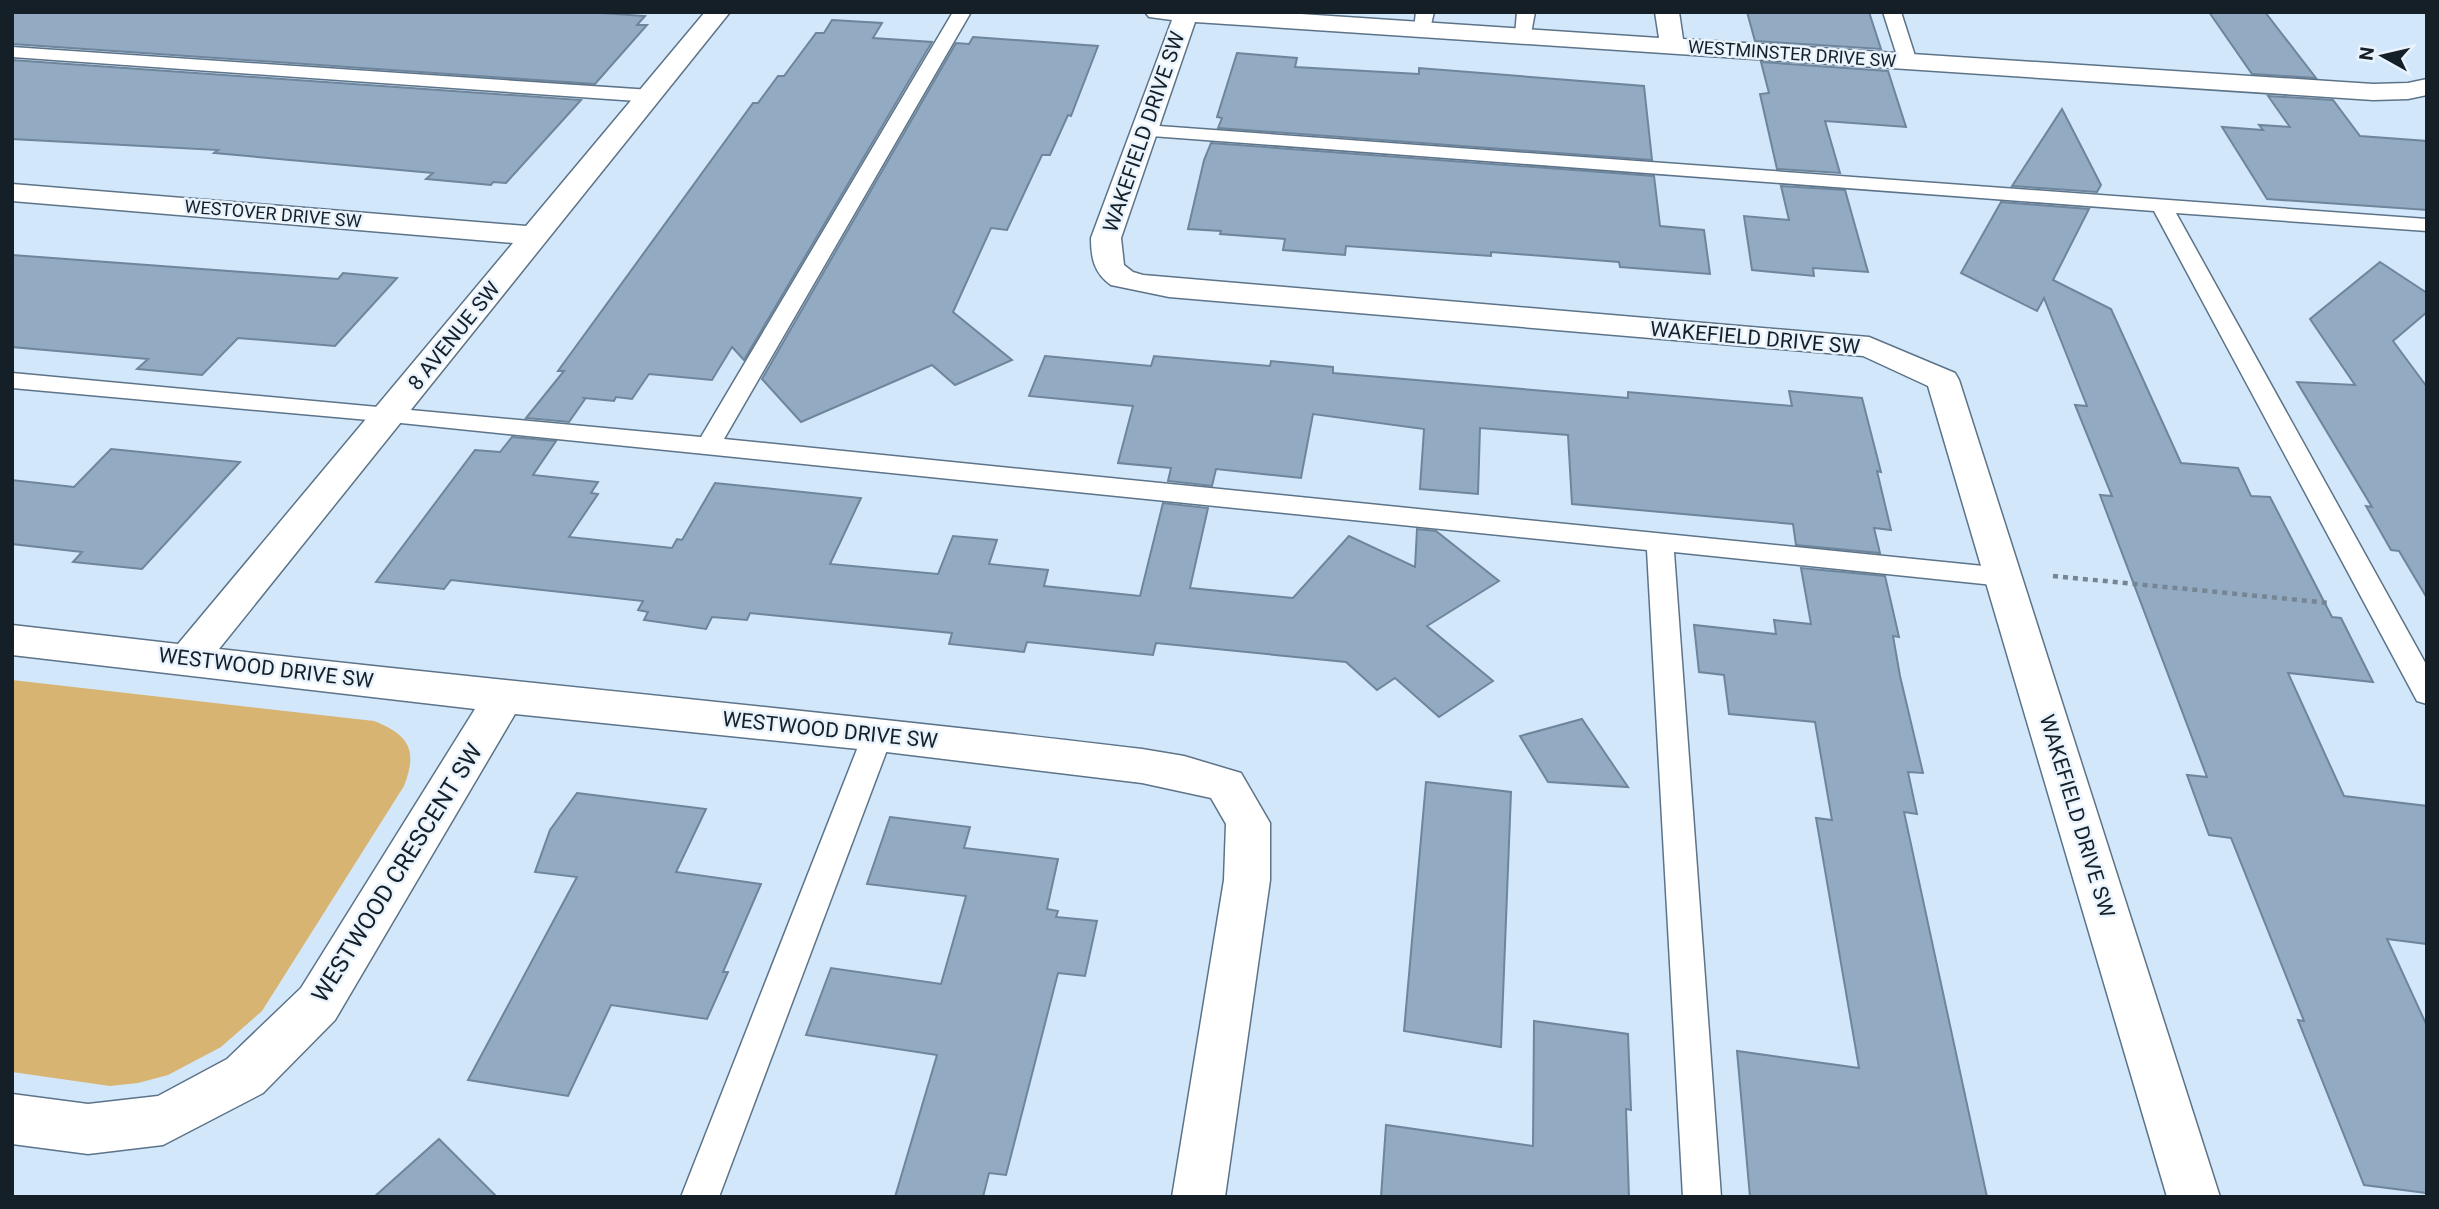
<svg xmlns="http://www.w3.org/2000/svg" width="2439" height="1209" font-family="Roboto,sans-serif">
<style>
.green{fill:#d7b471}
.building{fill:#92abc2;stroke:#6e859b;stroke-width:2}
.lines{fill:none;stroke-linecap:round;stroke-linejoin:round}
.lane-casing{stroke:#5c7388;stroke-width:3}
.street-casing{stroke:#5c7388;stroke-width:3}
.path{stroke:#768593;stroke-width:4.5;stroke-dasharray:5 5;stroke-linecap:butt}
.lane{fill:#fff;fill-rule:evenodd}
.street{fill:#fff;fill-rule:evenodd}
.labels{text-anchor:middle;stroke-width:5;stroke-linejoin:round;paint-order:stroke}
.far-street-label{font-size:18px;fill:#151f27;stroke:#e9f3fd}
.street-label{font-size:21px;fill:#151f27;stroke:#e9f3fd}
.near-street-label{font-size:24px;fill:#151f27;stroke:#e9f3fd}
</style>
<rect width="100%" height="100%" fill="#d3e7fb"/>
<path class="green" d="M 12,680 L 374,721 C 409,735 418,750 404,786 L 262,1011 L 221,1047 L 168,1075 L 138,1083 L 110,1086 L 12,1072 Z"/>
<g class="building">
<path d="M 12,12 L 586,12 L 645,16 L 637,25 L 647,25 L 595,84 L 12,44 Z"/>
<path d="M 1747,12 L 1869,12 L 1881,49 L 1755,41 Z"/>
<path d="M 2209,12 L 2265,12 L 2316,78 L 2252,74 Z"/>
<path d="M 832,20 L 882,23 L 873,38 L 932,42 L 744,360 L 732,347 L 712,380 L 649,374 L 632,399 L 616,397 L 614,401 L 584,398 L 585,399 L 569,422 L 526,418 L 564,371 L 558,371 L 753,103 L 758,103 L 778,76 L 784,76 L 816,33 L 824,33 Z"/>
<path d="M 973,37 L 1098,46 L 1071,116 L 1068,115 L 1050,155 L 1042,155 L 1007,230 L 991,228 L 953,312 L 1012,360 L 955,385 L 932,365 L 801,422 L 762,379 L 956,43 L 969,44 Z"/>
<path d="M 1237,53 L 1297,58 L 1295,67 L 1419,74 L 1419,68 L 1644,86 L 1652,160 L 1218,128 L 1222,118 L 1217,117 Z"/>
<path d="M 12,60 L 581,100 L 506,183 L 493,182 L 491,185 L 426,179 L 433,173 L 214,153 L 218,150 L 12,139 Z"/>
<path d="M 1761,62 L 1888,71 L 1906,127 L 1825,121 L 1840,173 L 1777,169 L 1760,94 L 1769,93 Z"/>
<path d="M 2268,96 L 2333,100 L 2360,136 L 2427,141 L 2427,210 L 2267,199 L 2222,127 L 2263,130 L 2259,125 L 2290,127 Z"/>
<path d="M 2062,109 L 2101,185 L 2097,192 L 2012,186 Z"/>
<path d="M 1211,143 L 1654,176 L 1660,226 L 1704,230 L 1710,274 L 1620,267 L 1619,262 L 1491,252 L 1491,256 L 1346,246 L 1345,255 L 1283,250 L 1285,239 L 1220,234 L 1221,231 L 1188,229 L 1204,160 Z"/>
<path d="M 1781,186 L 1845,190 L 1868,272 L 1813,268 L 1814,276 L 1752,270 L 1744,216 L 1789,220 Z"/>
<path d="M 2001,202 L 2089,209 L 2053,280 L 2111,309 L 2181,463 L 2238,468 L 2251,496 L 2270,497 L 2332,617 L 2341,618 L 2373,682 L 2288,673 L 2344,796 L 2427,806 L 2427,944 L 2387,939 L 2427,1026 L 2427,1193 L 2364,1185 L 2298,1020 L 2304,1021 L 2231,838 L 2209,835 L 2187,775 L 2207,777 L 2100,495 L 2112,496 L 2075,405 L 2087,406 L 2044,298 L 2037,311 L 1961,273 Z"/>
<path d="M 12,255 L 338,279 L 343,273 L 397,278 L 335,346 L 238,338 L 202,375 L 137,369 L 148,359 L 12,347 Z"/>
<path d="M 2380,262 L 2427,293 L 2427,312 L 2393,341 L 2427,387 L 2427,598 L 2399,551 L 2391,550 L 2366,506 L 2372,507 L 2297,382 L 2355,385 L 2310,319 Z"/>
<path d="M 1045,356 L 1151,366 L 1154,356 L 1270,366 L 1271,361 L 1333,367 L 1333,373 L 1628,398 L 1628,392 L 1792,406 L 1789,391 L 1862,398 L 1881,472 L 1877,471 L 1891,530 L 1874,528 L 1880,553 L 1796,545 L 1793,524 L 1572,504 L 1568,435 L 1480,428 L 1478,494 L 1420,489 L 1424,429 L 1313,414 L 1301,478 L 1216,469 L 1212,486 L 1168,481 L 1171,468 L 1118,463 L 1133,406 L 1029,396 Z"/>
<path d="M 512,437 L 556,441 L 533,475 L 598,482 L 591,493 L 598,494 L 569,537 L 672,548 L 677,539 L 682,540 L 715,483 L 861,498 L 830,564 L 938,574 L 953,536 L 997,540 L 989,564 L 1048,570 L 1044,586 L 1140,596 L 1163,503 L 1208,508 L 1190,588 L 1293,598 L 1349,536 L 1415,567 L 1417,529 L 1436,531 L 1499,581 L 1427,626 L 1493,681 L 1439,717 L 1395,678 L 1377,690 L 1346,662 L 1156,643 L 1153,655 L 1027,642 L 1024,652 L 949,644 L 952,633 L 750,613 L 747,620 L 712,617 L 706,629 L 644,620 L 648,612 L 638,610 L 643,601 L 451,580 L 444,589 L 376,582 L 475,450 L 500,452 Z"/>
<path d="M 111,449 L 240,462 L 142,569 L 73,562 L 82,552 L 12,544 L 12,480 L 74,487 Z"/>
<path d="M 1801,568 L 1885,576 L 1899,637 L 1893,636 L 1900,676 L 1923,773 L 1908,772 L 1917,814 L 1904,812 L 1987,1197 L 1750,1197 L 1737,1051 L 1859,1068 L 1816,818 L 1832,820 L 1815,722 L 1729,714 L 1724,675 L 1699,672 L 1694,625 L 1776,634 L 1774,620 L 1811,624 Z"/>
<path d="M 1582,719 L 1628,787 L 1548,782 L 1520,736 Z"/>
<path d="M 1426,782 L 1511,792 L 1501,1047 L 1404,1031 Z"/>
<path d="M 577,793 L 706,809 L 676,872 L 761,884 L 723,972 L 728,972 L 707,1019 L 611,1005 L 568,1096 L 468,1080 L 577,877 L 535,872 L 550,830 Z"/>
<path d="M 890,817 L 970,827 L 964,848 L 1058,859 L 1047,909 L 1058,911 L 1056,917 L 1097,921 L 1085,976 L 1058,973 L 1006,1175 L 989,1173 L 983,1197 L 895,1197 L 937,1055 L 806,1035 L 831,968 L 941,984 L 966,896 L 867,884 Z"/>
<path d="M 1534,1021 L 1628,1034 L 1631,1110 L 1626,1109 L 1629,1197 L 1381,1197 L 1386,1125 L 1533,1146 Z"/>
<path d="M 439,1139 L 497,1197 L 374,1197 Z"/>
</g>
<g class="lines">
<defs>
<g id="lane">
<path d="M 953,12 L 971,12 L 724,439 L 2013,569 L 2017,576 L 2013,583 L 2003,586 L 1674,552 L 1721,1197 L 1683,1197 L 1647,550 L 391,422 L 12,388 L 12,373 L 701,437 Z"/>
<path d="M 1416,12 L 1434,12 L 1429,33 L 1423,34 L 1414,29 Z"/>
<path d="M 1517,12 L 1535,12 L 1530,39 L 1518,39 L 1515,35 Z"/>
<path d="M 1883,12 L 1901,12 L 1917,62 L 1914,66 L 1908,67 L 1899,62 Z"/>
<path d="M 12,47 L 651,90 L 660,96 L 651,102 L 12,57 Z"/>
<path d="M 1145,125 L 2427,219 L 2427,231 L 2176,213 L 2427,666 L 2427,704 L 2417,701 L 2154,211 L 1138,135 L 1135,131 L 1138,127 Z"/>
<path d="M 878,722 L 889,726 L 893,734 L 719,1197 L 681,1197 L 863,734 L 867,726 Z"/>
</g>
<g id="street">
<path d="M 705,12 L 730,12 L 219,649 C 527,684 835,712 1142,749 L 1184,756 L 1241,773 L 1270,823 L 1270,880 L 1225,1197 L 1172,1197 L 1224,880 L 1226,824 L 1211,798 L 1142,783 L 878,751 L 515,714 L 335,1020 L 263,1093 L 163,1145 L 88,1154 L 12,1144 L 12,1094 L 88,1104 L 158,1096 L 227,1059 L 301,988 L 475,709 L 12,655 L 12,625 L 178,644 L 513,243 L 12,201 L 12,184 L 526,226 Z"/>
<path d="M 1145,12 L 1271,12 L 1659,38 L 1655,12 L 1679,12 L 1683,39 L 2373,84 L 2408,83 L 2427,79 L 2427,95 L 2408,99 L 2373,100 L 1195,22 L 1121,238 L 1124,265 L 1133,272 L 1143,275 L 1869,337 L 1955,373 L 1959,380 L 2220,1197 L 2167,1197 L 1928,386 L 1863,356 L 1169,297 L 1111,285 C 1094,273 1091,258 1091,238 L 1172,20 L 1149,17 Z"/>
</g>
</defs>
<use href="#lane" class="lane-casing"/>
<use href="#street" class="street-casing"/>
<path class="path" d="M 2053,576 L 2330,603"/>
<use href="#lane" class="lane"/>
<use href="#street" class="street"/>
</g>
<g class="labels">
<g class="far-street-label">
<text transform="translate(1792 54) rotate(4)" y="6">WESTMINSTER DRIVE SW</text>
<text transform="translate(273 214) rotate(5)" y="6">WESTOVER DRIVE SW</text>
</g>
<g class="street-label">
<text transform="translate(1144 132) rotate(-71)" y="7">WAKEFIELD DRIVE SW</text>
<text transform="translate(454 336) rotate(-51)" y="7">8 AVENUE SW</text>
<text transform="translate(1755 338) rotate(5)" y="7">WAKEFIELD DRIVE SW</text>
<text transform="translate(266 668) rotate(7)" y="7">WESTWOOD DRIVE SW</text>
<text transform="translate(830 730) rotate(6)" y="7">WESTWOOD DRIVE SW</text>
<text transform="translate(2077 816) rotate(73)" y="7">WAKEFIELD DRIVE SW</text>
</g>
<g class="near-street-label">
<text transform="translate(397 873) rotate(-58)" y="8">WESTWOOD CRESCENT SW</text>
</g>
</g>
<rect width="2439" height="1209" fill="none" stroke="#151f27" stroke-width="28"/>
<g transform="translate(2383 56) rotate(278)" stroke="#e9f3fd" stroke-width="5" paint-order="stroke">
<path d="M0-5L12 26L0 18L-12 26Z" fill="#151f27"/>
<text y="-10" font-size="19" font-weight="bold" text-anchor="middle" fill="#151f27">N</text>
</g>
</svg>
